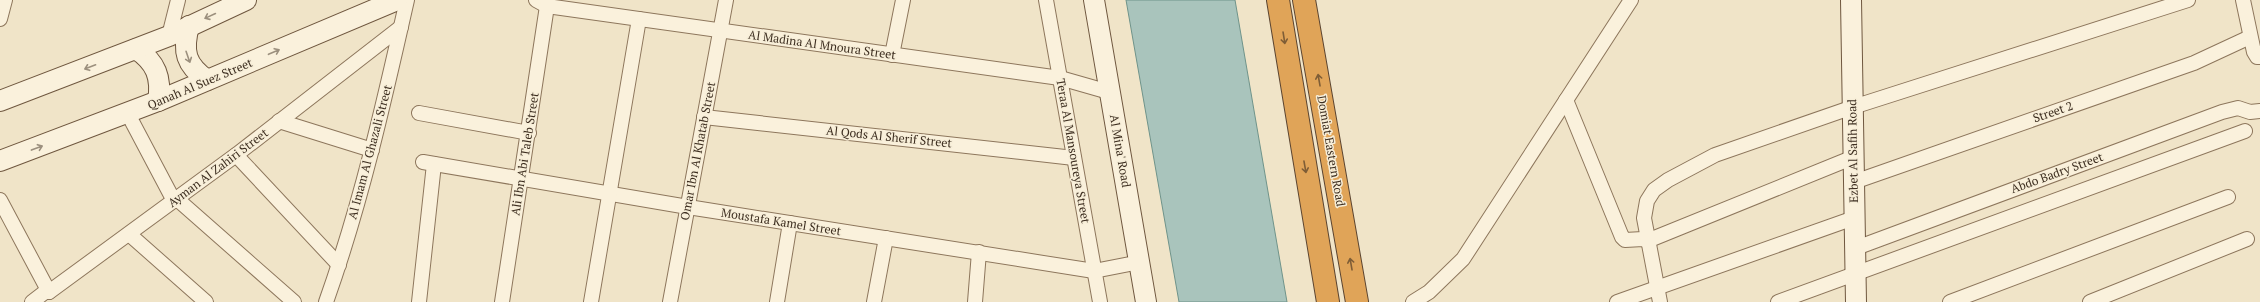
<svg xmlns="http://www.w3.org/2000/svg" width="2260" height="302" font-family="'PT Serif',serif">
<style>
.water{fill:#a9c4bc;stroke:#6f938a}
.lines{fill:none;stroke-linecap:round;stroke-linejoin:round}
.street-casing{stroke:#8d765c;stroke-width:16}
.secondary-casing{stroke:#6f573f;stroke-width:22}
.highway-casing{stroke:#5b4430;stroke-width:24}
.street{stroke:#faf1dc;stroke-width:14}
.secondary{stroke:#faf1dc;stroke-width:20}
.highway{stroke:#e0a458;stroke-width:22}
.oneway{stroke:#9c907e}
.oneway2{stroke:#7e5d36}
.labels{text-anchor:middle;stroke-width:3;stroke-linejoin:round;paint-order:stroke}
.street-label{font-size:12px;fill:#3d2e20;stroke:#f7eed8}
</style>
<rect width="100%" height="100%" fill="#f0e4c8"/>
<path class="water" d="M 1126,0 L 1235,0 L 1287,302 L 1179,302 Z"/>
<g class="lines">
<defs>
<g id="street">
<path d="M 536,0 L 547,6 L 1060,78 L 1109,92"/>
<path d="M 1046,0 L 1100,302"/>
<path d="M 2243,0 L 2254,52 L 2257,57 L 2260,57"/>
<path d="M 0,19 L 5,0"/>
<path d="M 169,36 L 178,0"/>
<path d="M 892,55 L 903,0"/>
<path d="M 1566,100 L 1622,237 L 1625,240 L 1643,239 L 1647,241 L 1854,157"/>
<path d="M 419,113 L 529,133"/>
<path d="M 128,114 L 174,201"/>
<path d="M 704,117 L 1074,158"/>
<path d="M 279,121 L 372,150"/>
<path d="M 236,155 L 339,265"/>
<path d="M 423,162 L 688,207 L 1094,271 L 1140,262"/>
<path d="M 1854,182 L 2194,63 L 2250,37"/>
<path d="M 177,199 L 294,302"/>
<path d="M 0,200 L 49,292"/>
<path d="M 129,234 L 206,302"/>
<path d="M 1856,248 L 2222,112 L 2238,108 L 2250,112 L 2260,111"/>
<path d="M 32,302 L 45,292 L 49,292 L 236,155 L 401,27"/>
<path d="M 326,302 C 361,204 384,102 407,0"/>
<path d="M 419,302 L 434,164"/>
<path d="M 502,302 L 547,6"/>
<path d="M 591,302 L 639,19"/>
<path d="M 670,302 L 726,0"/>
<path d="M 777,302 L 790,223"/>
<path d="M 874,302 L 886,238"/>
<path d="M 975,302 L 979,252"/>
<path d="M 1413,302 L 1429,292 L 1463,259 L 1631,0"/>
<path d="M 1617,302 L 1854,218"/>
<path d="M 1660,302 L 1644,218 L 1647,201 L 1654,190 L 1668,180 L 1715,155 L 1853,107 L 2188,0"/>
<path d="M 1778,302 L 2245,131"/>
<path d="M 1950,302 L 2228,197"/>
<path d="M 2090,302 L 2247,239"/>
</g>
<g id="secondary">
<path d="M 1094,0 L 1146,302"/>
<path d="M 1851,0 L 1856,302"/>
<path d="M 189,26 C 182,52 186,65 207,80"/>
<path d="M 136,49 C 156,62 162,78 158,101"/>
<path d="M 0,101 L 169,36 L 246,0"/>
<path d="M 0,161 L 158,101 L 397,0"/>
</g>
<g id="highway">
<path d="M 1278,0 L 1328,302"/>
<path d="M 1304,0 L 1357,302"/>
</g>
</defs>
<use href="#street" class="street-casing"/>
<use href="#secondary" class="secondary-casing"/>
<use href="#highway" class="highway-casing"/>
<use href="#street" class="street"/>
<use href="#secondary" class="secondary"/>
<use href="#highway" class="highway"/>
</g>
<defs><path id="oneway-shaft" d="M-6 0H5M1.5-3L5.5 0L1.5 3" fill="none" stroke-width="1.6" stroke-linecap="round" stroke-linejoin="round"/></defs>
<g class="oneway">
<use href="#oneway-shaft" transform="translate(210 16) rotate(155)"/>
<use href="#oneway-shaft" transform="translate(274 52) rotate(-23)"/>
<use href="#oneway-shaft" transform="translate(188 57) rotate(71)"/>
<use href="#oneway-shaft" transform="translate(90 67) rotate(159)"/>
<use href="#oneway-shaft" transform="translate(37 148) rotate(-20)"/>
</g>
<g class="oneway2">
<use href="#oneway-shaft" transform="translate(1284 38) rotate(81)"/>
<use href="#oneway-shaft" transform="translate(1319 80) rotate(-100)"/>
<use href="#oneway-shaft" transform="translate(1305 167) rotate(80)"/>
<use href="#oneway-shaft" transform="translate(1351 264) rotate(-100)"/>
</g>
<g class="labels">
<g class="street-label">
<text transform="translate(822 45) rotate(8)" y="4">Al Madina Al Mnoura Street</text>
<text transform="translate(200 84) rotate(-23)" y="4">Qanah Al Suez Street</text>
<text transform="translate(2053 112) rotate(-19)" y="4">Street 2</text>
<text transform="translate(889 137) rotate(6)" y="4">Al Qods Al Sherif Street</text>
<text transform="translate(698 151) rotate(-79)" y="4">Omar Ibn Al Khatab Street</text>
<text transform="translate(1073 151) rotate(80)" y="4">Teraa Al Mansoureya Street</text>
<text transform="translate(1120 151) rotate(80)" y="4">Al Mina' Road</text>
<text transform="translate(1331 151) rotate(80)" y="4">Domiat Eastern Road</text>
<text transform="translate(1853 151) rotate(-91)" y="4">Ezbet Al Safih Road</text>
<text transform="translate(370 152) rotate(-75)" y="4">Al Imam Al Ghazali Street</text>
<text transform="translate(525 154) rotate(-81)" y="4">Ali Ibn Abi Taleb Street</text>
<text transform="translate(218 168) rotate(-37)" y="4">Ayman Al Zahiri Street</text>
<text transform="translate(2057 173) rotate(-20)" y="4">Abdo Badry Street</text>
<text transform="translate(781 222) rotate(9)" y="4">Moustafa Kamel Street</text>
</g>
</g>
</svg>
